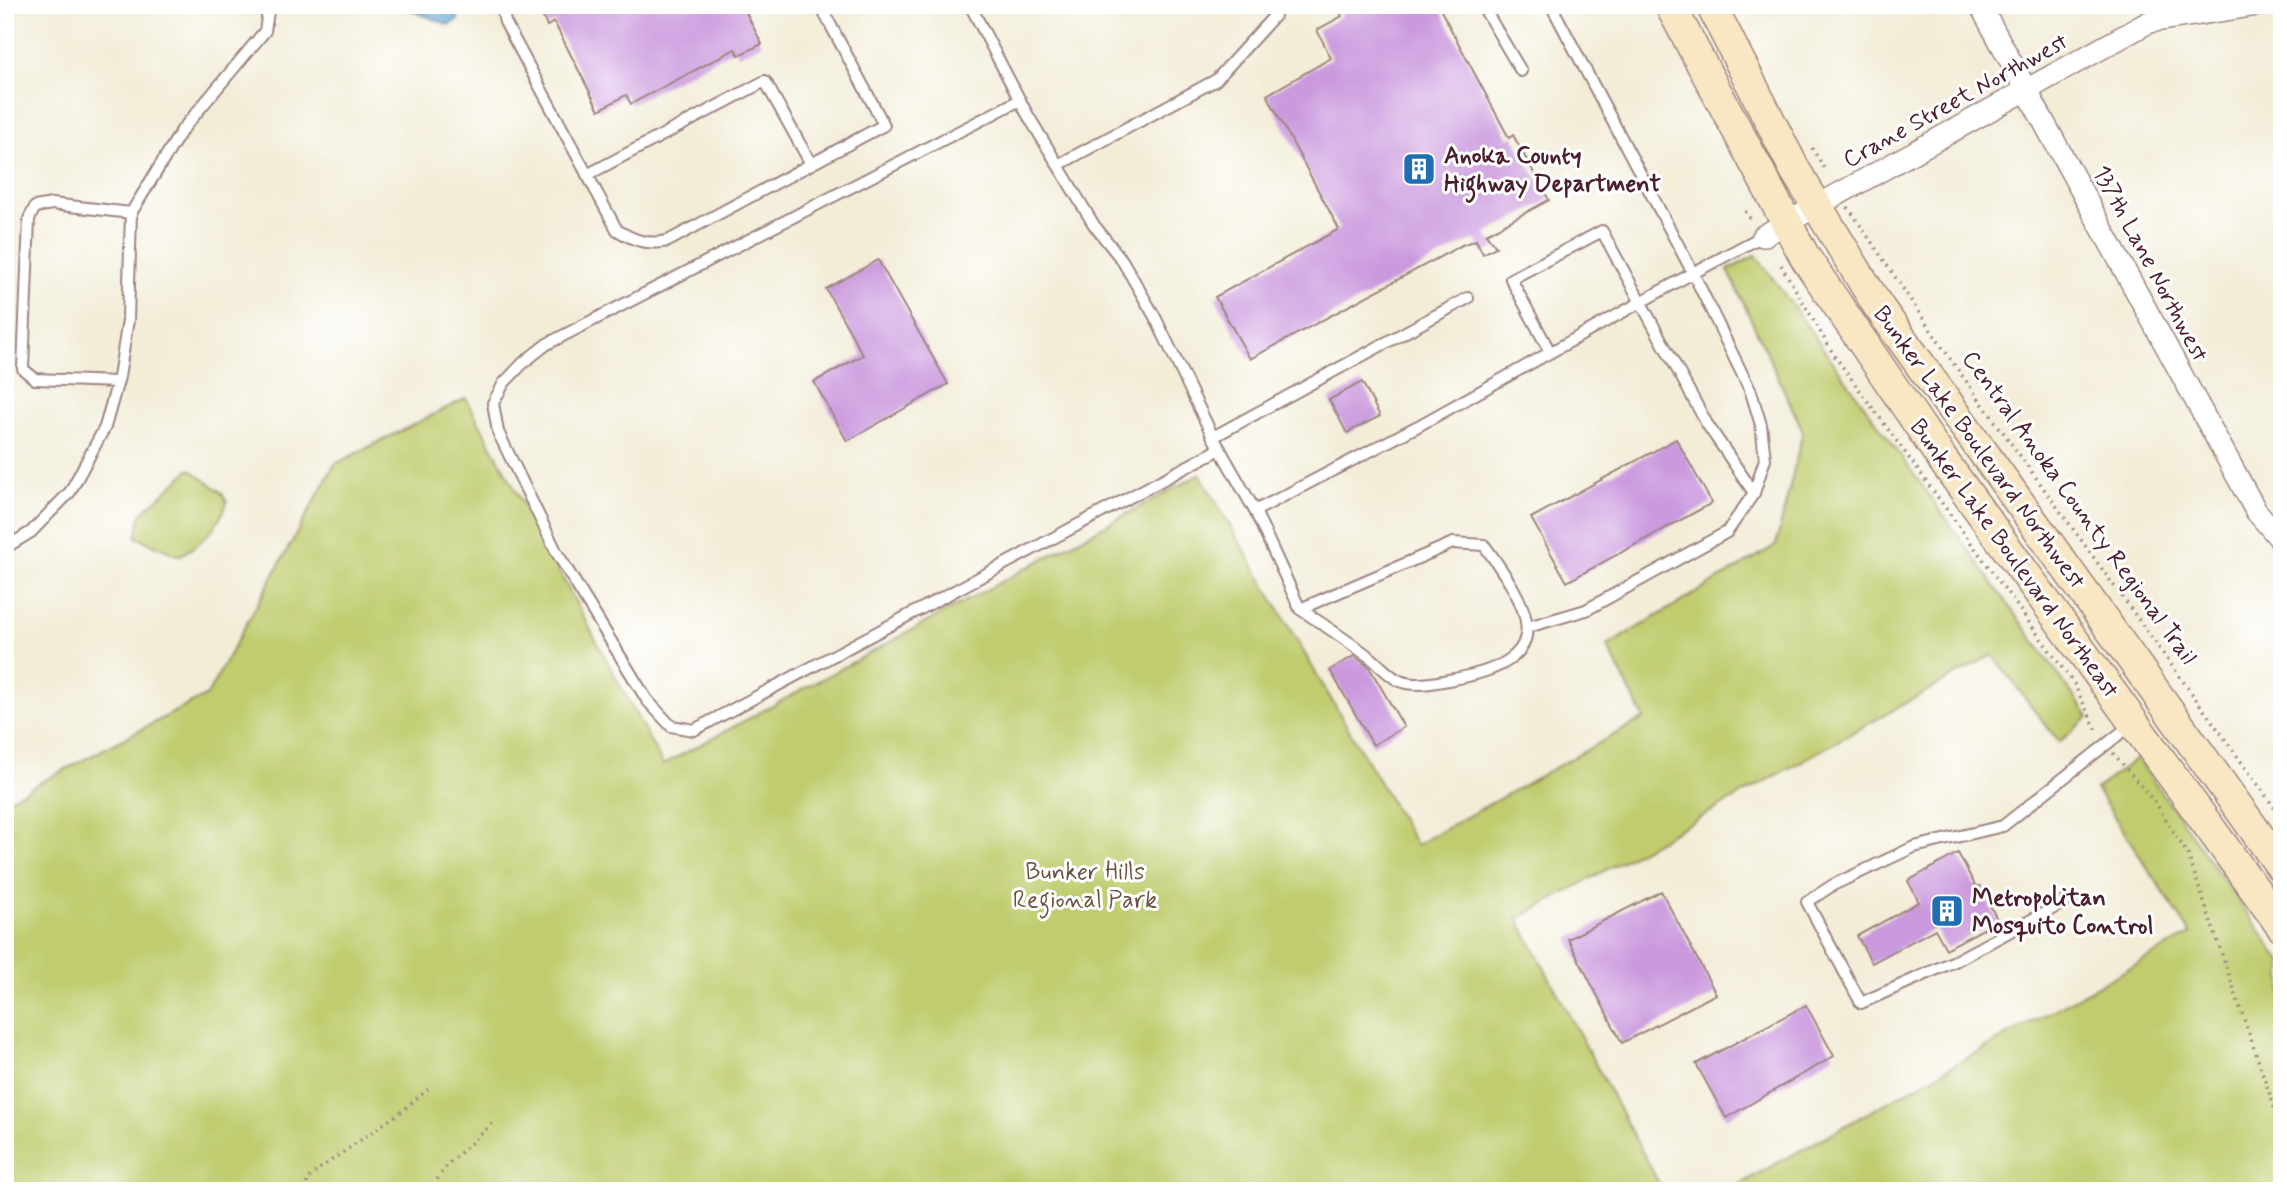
<svg xmlns="http://www.w3.org/2000/svg" width="2287" height="1196" font-family="Mynerve,sans-serif">
<style>
.green{fill:#c0cc6e;stroke:#85764c;stroke-width:2}
.water{fill:#5aa7d3;stroke:#52637f;stroke-width:2}
.building{fill:#ca99de}
.lines{fill:none;stroke-linecap:round;stroke-linejoin:round}
.lane-casing{stroke:#9e8682;stroke-width:14}
.street-casing{stroke:#9e8682;stroke-width:24}
.secondary-casing{stroke:#9e8682;stroke-width:33}
.path{stroke:#9e8682;stroke-width:3.5;stroke-dasharray:2 5;stroke-linecap:butt}
.lane{stroke:#fff;stroke-width:10}
.street{stroke:#fff;stroke-width:21}
.secondary{stroke:#f9e7c3;stroke-width:30}
.labels{text-anchor:middle;stroke-width:6;stroke-linejoin:round;paint-order:stroke}
.street-label{font-size:24px;fill:#4a1f2b;stroke:#fff}
.poi-label{font-size:24px;font-weight:bold;fill:#4a1f2b;stroke:#fff;text-anchor:start}
.park-label{font-size:24px;fill:#6d533f;stroke:#fff}
</style>
<rect width="100%" height="100%" fill="#fff"/>
<filter id="ink" filterUnits="userSpaceOnUse"><feTurbulence type="fractalNoise" baseFrequency=".0143" numOctaves="2"/><feDisplacementMap in="SourceGraphic" scale="14" xChannelSelector="R" yChannelSelector="G"/><feConvolveMatrix kernelMatrix="1 2 1 2 8 2 1 2 1" color-interpolation-filters="sRGB"/></filter>
<filter id="wash" filterUnits="userSpaceOnUse"><feTurbulence type="fractalNoise" baseFrequency=".00686" numOctaves="4" result="noise"/><feDisplacementMap in="SourceGraphic" scale="28" xChannelSelector="R" yChannelSelector="G"/><feGaussianBlur stdDeviation="1.57" result="paint"/><feColorMatrix in="noise" values="0 0 0 0 0 0 0 0 0 0 0 0 0 0 0 0 0 1.4 0 .05"/><feComposite in="paint" operator="in"/></filter>
<g filter="url(#wash)">
<rect width="100%" height="100%" fill="#f3edd8"/>
<g class="green">
<path d="M 1756,255 L 2089,717 L 2059,742 L 1992,655 L 1518,919 L 1663,1191 L 5,1191 L 5,801 L 207,695 L 335,464 L 466,398 L 663,765 L 1200,474 L 1416,845 L 1644,718 L 1607,646 L 1776,545 L 1803,431 L 1728,270 Z"/>
<path d="M 190,469 L 221,492 L 227,502 C 220,526 200,545 179,556 L 136,537 L 141,514 Z"/>
<path d="M 2137,758 L 2282,962 L 2282,1191 L 1727,1191 L 2191,934 L 2096,789 Z"/>
</g>
<path class="water" d="M 397,5 L 456,5 L 458,20 L 449,25 Z"/>
<g id="blocks">
<g class="building">
<path d="M 537,5 L 742,5 L 762,44 L 739,55 L 735,49 L 631,104 L 626,95 L 599,110 L 554,22 L 547,26 Z"/>
<path d="M 1336,5 L 1438,5 L 1509,138 L 1513,135 L 1549,200 L 1486,234 L 1496,247 L 1483,254 L 1476,240 L 1462,245 L 1250,359 L 1215,297 L 1339,229 L 1267,95 L 1331,58 L 1317,30 L 1342,16 Z"/>
<path d="M 878,260 L 948,384 L 847,441 L 814,382 L 863,355 L 826,289 Z"/>
<path d="M 1362,382 L 1380,416 L 1347,433 L 1329,400 Z"/>
<path d="M 1676,439 L 1712,503 L 1567,582 L 1531,518 Z"/>
<path d="M 1354,656 L 1369,667 L 1404,727 L 1373,745 L 1330,670 Z"/>
<path d="M 1958,853 L 1976,887 L 1980,886 L 1998,921 L 1946,949 L 1935,929 L 1872,963 L 1857,936 L 1919,902 L 1908,881 Z"/>
<path d="M 1661,891 L 1716,994 L 1622,1043 L 1568,939 Z"/>
<path d="M 1806,1005 L 1834,1056 L 1726,1118 L 1696,1064 Z"/>
</g>
</g>
</g>
<g filter="url(#ink)">
<use href="#blocks" fill-opacity="0" stroke="#9e8682" stroke-width="2"/>
<g class="lines">
<defs>
<g id="lane">
<path d="M 501,5 L 505,22 L 617,230 C 635,241 647,245 668,241 L 884,125 L 820,5"/>
<path d="M 970,5 L 1026,112 L 1094,225 L 1122,260 L 1155,317 L 1213,437 L 1255,511 L 1300,609"/>
<path d="M 1482,5 L 1521,71"/>
<path d="M 1551,5 L 1693,273 L 1763,236"/>
<path d="M 1020,100 L 547,344 L 524,362 L 504,383 L 493,403 L 498,432 L 557,553 L 647,700 L 671,726 L 694,730 L 1220,449"/>
<path d="M 1058,165 L 1216,80 L 1275,15 L 1270,5"/>
<path d="M 587,175 L 765,81 L 811,164"/>
<path d="M 1550,352 L 1511,279 L 1602,231 L 1707,424 L 1754,493"/>
<path d="M 117,382 L 35,379 L 23,369 L 29,219 L 35,207 L 52,204 L 131,213"/>
<path d="M 1213,437 L 1468,298"/>
<path d="M 1255,511 L 1418,426 L 1693,273 L 1751,392 L 1761,425 L 1765,459 L 1754,493 L 1727,532 L 1586,610 L 1528,627"/>
<path d="M 1453,543 L 1484,545 C 1530,608 1560,658 1459,678 C 1442,681 1416,688 1400,681 C 1390,677 1380,665 1371,658 C 1348,641 1324,625 1300,609 Z"/>
<path d="M 5,548 L 31,532 L 70,492 L 105,427 L 119,377 L 128,320 L 131,213 L 182,130 L 265,31 L 269,5"/>
<path d="M 2072,898 L 1955,961 L 1861,1003 L 1807,902 L 1833,885 L 1914,847 L 2003,826 L 2132,724"/>
</g>
<g id="street">
<path d="M 1980,5 L 2256,511 L 2282,541"/>
<path d="M 1763,236 L 2149,22 L 2258,5"/>
</g>
<g id="secondary">
<path d="M 1670,5 L 1805,257 L 1942,459 L 2282,927"/>
<path d="M 1711,5 L 1795,170 L 1878,306 L 2282,868"/>
</g>
</defs>
<use href="#lane" class="lane-casing"/>
<use href="#street" class="street-casing"/>
<use href="#secondary" class="secondary-casing"/>
<g class="path">
<path d="M 5,9 L 12,5"/>
<path d="M 1812,148 L 1824,168"/>
<path d="M 1848,207 L 1953,363 L 2282,818"/>
<path d="M 1745,211 L 1752,221"/>
<path d="M 1781,265 L 1834,355 L 2074,684 L 2098,733"/>
<path d="M 2113,753 L 2157,805 L 2188,855 L 2282,1130"/>
<path d="M 307,1191 L 307,1180 L 319,1169 L 402,1111 L 428,1089"/>
<path d="M 429,1191 L 448,1164 L 494,1122"/>
</g>
<use href="#lane" class="lane"/>
<use href="#street" class="street"/>
<use href="#secondary" class="secondary"/>
</g>
</g>
<defs>
<symbol id="building-square" viewBox="-11 -11 22 22"><rect x="-9" y="-9" width="18" height="18" rx="4" fill="#1f6fb2" stroke="#fff"/><path d="M-4-6H4V6H1V3H-1V6H-4ZM-2.5-4.3h1.7v1.8h-1.7ZM.8-4.3h1.7v1.8H.8ZM-2.5-1h1.7V.8h-1.7ZM.8-1h1.7V.8H.8Z" fill="#fff"/></symbol>
</defs>
<g fill-rule="evenodd">
<use href="#building-square" x="1400" y="150" width="38" height="38"/>
<use href="#building-square" x="1928" y="892" width="38" height="38"/>
</g>
<g class="labels">
<g class="street-label">
<text transform="translate(1955 100) rotate(-29)" y="8">Crane Street Northwest</text>
<text transform="translate(2151 263) rotate(62)" y="8">137th Lane Northwest</text>
<text transform="translate(1980 447) rotate(54)" y="8">Bunker Lake Boulevard Northwest</text>
<text transform="translate(2080 507) rotate(54)" y="8">Central Anoka County Regional Trail</text>
<text transform="translate(2015 558) rotate(54)" y="8">Bunker Lake Boulevard Northeast</text>
</g>
<g class="poi-label">
<text x="1444" y="163">Anoka County<tspan x="1444" dy="28">Highway Department</tspan></text>
<text x="1972" y="905">Metropolitan<tspan x="1972" dy="28">Mosquito Control</tspan></text>
</g>
<g class="park-label">
<text x="1085" y="879">Bunker Hills<tspan x="1085" dy="28">Regional Park</tspan></text>
</g>
</g>
<rect width="2287" height="1196" fill="none" stroke="#fff" stroke-width="28"/>
</svg>
